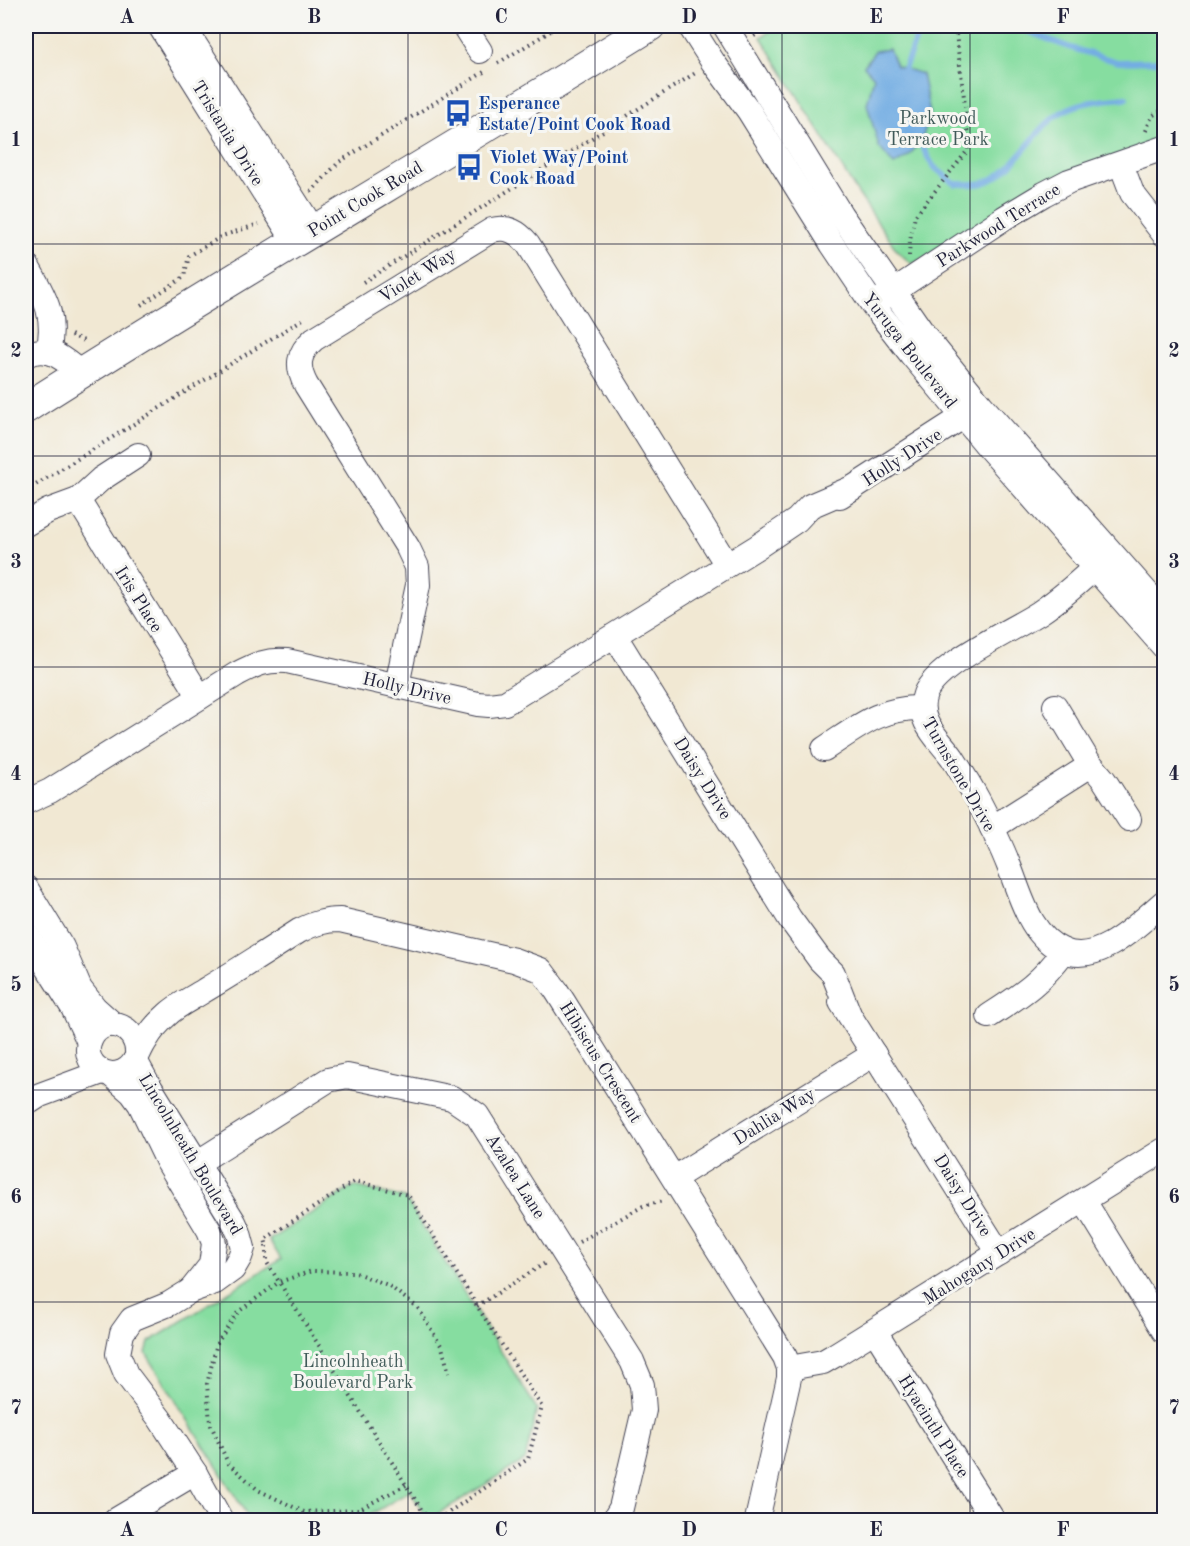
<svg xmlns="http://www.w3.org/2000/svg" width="1190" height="1546" font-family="'Old Standard TT',serif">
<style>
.green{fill:#86dda0;stroke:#54806e;stroke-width:1.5}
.water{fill:#73ade3;stroke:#4a688f;stroke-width:1.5}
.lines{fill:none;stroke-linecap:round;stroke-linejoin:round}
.stream{stroke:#73ade3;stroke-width:6}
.minor-casing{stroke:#414052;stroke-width:26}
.major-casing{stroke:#414052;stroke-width:32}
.path{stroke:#414052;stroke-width:4;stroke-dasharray:1.5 4.5;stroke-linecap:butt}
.minor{stroke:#fff;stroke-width:24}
.major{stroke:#fff;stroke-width:30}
.grid{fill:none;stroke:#22223b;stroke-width:1.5;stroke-opacity:0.55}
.labels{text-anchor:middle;stroke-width:6;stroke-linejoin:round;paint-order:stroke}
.transit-label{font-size:18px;font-weight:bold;fill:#164399;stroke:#f6f6f2;text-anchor:start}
.park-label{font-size:18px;fill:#405a59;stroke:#f6f6f2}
.street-label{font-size:18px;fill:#22223b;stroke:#f6f6f2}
.neatline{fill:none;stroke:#22223b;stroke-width:2}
.grid-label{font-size:20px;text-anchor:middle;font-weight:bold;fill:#22223b}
</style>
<rect width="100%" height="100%" fill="#f6f6f2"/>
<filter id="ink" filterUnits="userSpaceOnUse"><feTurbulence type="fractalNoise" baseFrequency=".0167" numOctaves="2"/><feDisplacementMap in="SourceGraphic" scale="12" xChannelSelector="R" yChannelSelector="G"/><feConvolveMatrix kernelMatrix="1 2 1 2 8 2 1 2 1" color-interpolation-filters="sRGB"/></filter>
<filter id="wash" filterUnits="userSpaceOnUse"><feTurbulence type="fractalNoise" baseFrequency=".008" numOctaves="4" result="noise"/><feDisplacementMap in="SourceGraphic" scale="24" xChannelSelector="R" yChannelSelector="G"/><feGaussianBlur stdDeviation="1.35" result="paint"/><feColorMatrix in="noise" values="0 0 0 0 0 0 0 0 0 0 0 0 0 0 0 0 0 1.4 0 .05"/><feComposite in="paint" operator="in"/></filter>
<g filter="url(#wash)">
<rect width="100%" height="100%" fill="#f1e8d3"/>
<g class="green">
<path d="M 778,26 L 1164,26 L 1164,138 L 912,264 L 898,252 L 857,192 L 761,37 Z"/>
<path d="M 354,1186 L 405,1198 L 537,1409 L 525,1460 L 428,1520 L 410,1491 L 362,1520 L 250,1520 L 146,1353 L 149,1342 L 281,1259 L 269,1240 Z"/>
</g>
<path class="water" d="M 889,49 L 896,66 L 922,74 L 930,113 L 923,136 L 910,155 L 894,165 L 879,147 L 867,104 L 874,77 L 864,66 L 875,51 Z"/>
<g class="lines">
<g class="stream">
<path d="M 1014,26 L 1068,47 L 1118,62 L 1164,61"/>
<path d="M 904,69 L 921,26"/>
<path d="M 919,141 L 933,166 L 955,184 C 963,184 975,185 983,183 C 1015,174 1033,129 1062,112 C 1081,101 1105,100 1126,98"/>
</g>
</g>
</g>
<g filter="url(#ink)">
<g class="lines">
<defs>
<g id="minor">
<path d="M 160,26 L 295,242"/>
<path d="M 183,26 L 314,231"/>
<path d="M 464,26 L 480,51"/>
<path d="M 690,26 L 713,62 L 749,111 L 832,244 L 873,305 L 911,354 L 990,449 L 1164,647"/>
<path d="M 725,26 L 841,215 L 925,336 L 981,405 L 1164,612"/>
<path d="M 1121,164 L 1132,193 L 1164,234"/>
<path d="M 26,264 C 44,296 57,314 48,352"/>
<path d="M 880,300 L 1004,218 L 1044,194 L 1069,181 L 1164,148"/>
<path d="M 26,355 C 49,344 63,359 81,373"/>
<path d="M 840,496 L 975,409"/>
<path d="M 78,500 L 200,697"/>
<path d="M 26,524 L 48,511 L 78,500 L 101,479 L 138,455"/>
<path d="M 1105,558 C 1084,578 1063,597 1039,613 C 1011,631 937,664 925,694 C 915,720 938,738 952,757 C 961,771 970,785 978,800 C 989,821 1000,843 1009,866 C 1021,896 1030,937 1064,951 C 1099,966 1140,922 1164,902"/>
<path d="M 615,636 L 790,919 L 820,960 L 833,973 L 849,1014"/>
<path d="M 397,685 L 418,585 L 417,567 L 408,548 L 306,385 C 296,366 298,353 314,339 L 492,230 C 508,226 518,232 528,244 L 727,565"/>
<path d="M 1055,706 L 1088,761 L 1104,780 L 1129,819"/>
<path d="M 824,749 C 858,727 880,707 922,708"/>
<path d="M 26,802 L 50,791 L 237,674 C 254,665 267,659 287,661 L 478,704 L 489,705 L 505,703 L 757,547 L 797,520 L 810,506 L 852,488"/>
<path d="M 992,828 L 1091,765"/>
<path d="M 26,888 L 62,947 L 80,989 L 95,1008 L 114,1025"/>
<path d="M 26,933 L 73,1008 L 89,1042"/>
<path d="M 841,1002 L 999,1253"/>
<path d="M 989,1016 C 1021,995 1041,983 1064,951"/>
<path d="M 137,1057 C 140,1023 99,1012 89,1043 C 83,1062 104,1080 122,1072 C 136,1067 138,1051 146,1040 C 151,1031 159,1022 167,1015 C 177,1005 193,998 205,990 C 237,971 268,951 299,931 C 313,924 324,920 340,920 L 514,960 L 541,970 L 556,990 L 785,1357 L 789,1368 L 789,1378 L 757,1520"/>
<path d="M 135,1060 L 148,1084 L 234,1222 L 239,1233 L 243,1248 L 240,1257 L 233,1269 L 215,1282 L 190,1291 L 169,1304 L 132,1319 L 122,1333 L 118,1354 L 126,1374 L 160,1419 L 195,1473 L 221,1520"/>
<path d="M 110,1074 L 132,1093 L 140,1104 L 168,1162 L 209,1230 L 214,1243 L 211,1265 L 192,1289"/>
<path d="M 26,1104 L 40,1095 L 102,1072"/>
<path d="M 197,1163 L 328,1080 L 347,1076 L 452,1098 L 477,1115 L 632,1361 L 642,1385 L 644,1410 L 621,1508 L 614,1520"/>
<path d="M 674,1178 L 874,1054"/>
<path d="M 1084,1201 L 1164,1331"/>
<path d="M 875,1331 L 993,1520"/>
<path d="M 789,1368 L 823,1362 L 835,1355 L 1164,1150"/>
<path d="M 116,1520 L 195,1473"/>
</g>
<path id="major" d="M 26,408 C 231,277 443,155 650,26"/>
</defs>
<use href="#minor" class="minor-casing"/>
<use href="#major" class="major-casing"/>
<g class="path">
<path d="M 754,36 L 771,26"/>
<path d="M 498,63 L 559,26"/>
<path d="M 1146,131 L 1152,116 L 1164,109"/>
<path d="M 311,192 L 339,162 L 484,72"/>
<path d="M 909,256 L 910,240 L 915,216 L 968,150 L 968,129 L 955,26"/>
<path d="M 363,282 L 697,72"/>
<path d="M 141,305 L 184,277 L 189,256 L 222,236 L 259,224"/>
<path d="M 71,335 L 84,341 L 86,340"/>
<path d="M 26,491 L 303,319"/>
<path d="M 579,1242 L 643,1206 L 663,1201"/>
<path d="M 266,1243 L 265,1239 L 355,1181 L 408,1195 L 477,1306 L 542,1407 L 528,1459 L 437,1520"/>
<path d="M 266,1246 L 266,1261 L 428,1520"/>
<path d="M 477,1306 L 547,1262"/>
<path d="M 406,1485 L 358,1510 L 304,1512 L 258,1490 L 228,1463 L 210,1423 L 207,1384 L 217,1343 L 238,1312 L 279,1282 L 312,1271 L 353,1272 L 388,1285 L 418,1308 L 442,1347 L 449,1373"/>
</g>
<use href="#minor" class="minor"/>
<use href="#major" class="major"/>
</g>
</g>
<path class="grid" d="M 220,26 L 220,1520M 408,26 L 408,1520M 595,26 L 595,1520M 782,26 L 782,1520M 970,26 L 970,1520M 26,244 L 1164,244M 26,456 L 1164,456M 26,667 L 1164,667M 26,879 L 1164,879M 26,1090 L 1164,1090M 26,1302 L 1164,1302"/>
<defs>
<symbol id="bus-bare" viewBox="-9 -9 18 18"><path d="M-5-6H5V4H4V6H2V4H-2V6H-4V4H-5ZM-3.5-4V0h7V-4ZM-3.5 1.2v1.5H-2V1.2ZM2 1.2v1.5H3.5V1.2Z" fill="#1a4fb4" stroke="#f6f6f2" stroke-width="2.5" paint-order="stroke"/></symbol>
</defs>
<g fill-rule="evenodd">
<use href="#bus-bare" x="439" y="94" width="38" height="38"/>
<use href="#bus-bare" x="450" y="148" width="38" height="38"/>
</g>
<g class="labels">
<g class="transit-label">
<text x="478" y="109">Esperance<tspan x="478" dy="21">Estate/Point Cook Road</tspan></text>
<text x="489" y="163">Violet Way/Point<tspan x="489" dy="21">Cook Road</tspan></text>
</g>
<g class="park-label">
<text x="938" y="124">Parkwood<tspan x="938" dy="21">Terrace Park</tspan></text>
<text x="353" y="1367">Lincolnheath<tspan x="353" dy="21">Boulevard Park</tspan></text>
</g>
<g class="street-label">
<text transform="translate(228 133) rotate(58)" y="6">Tristania Drive</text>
<text transform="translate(365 199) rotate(-31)" y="6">Point Cook Road</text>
<text transform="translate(998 225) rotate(-32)" y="6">Parkwood Terrace</text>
<text transform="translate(417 275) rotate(-32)" y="6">Violet Way</text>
<text transform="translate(910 350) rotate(52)" y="6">Yuruga Boulevard</text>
<text transform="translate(902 457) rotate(-33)" y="6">Holly Drive</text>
<text transform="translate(139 599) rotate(58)" y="6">Iris Place</text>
<text transform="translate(407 688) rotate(13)" y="6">Holly Drive</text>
<text transform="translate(959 774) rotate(60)" y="6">Turnstone Drive</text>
<text transform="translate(703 778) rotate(58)" y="6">Daisy Drive</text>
<text transform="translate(601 1062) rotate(58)" y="6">Hibiscus Crescent</text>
<text transform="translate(774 1116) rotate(-32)" y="6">Dahlia Way</text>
<text transform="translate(191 1154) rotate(59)" y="6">Lincolnheath Boulevard</text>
<text transform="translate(516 1176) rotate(58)" y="6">Azalea Lane</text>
<text transform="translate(963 1195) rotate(58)" y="6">Daisy Drive</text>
<text transform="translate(979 1266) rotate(-32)" y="6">Mahogany Drive</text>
<text transform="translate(934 1426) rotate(58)" y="6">Hyacinth Place</text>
</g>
</g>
<rect width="1190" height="1546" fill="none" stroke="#f6f6f2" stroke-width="66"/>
<rect x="33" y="33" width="1124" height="1480" class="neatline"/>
<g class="grid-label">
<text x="127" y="23">A</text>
<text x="314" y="23">B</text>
<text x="501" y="23">C</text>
<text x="689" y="23">D</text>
<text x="876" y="23">E</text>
<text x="1063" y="23">F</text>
<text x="16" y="146">1</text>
<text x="1174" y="146">1</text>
<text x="16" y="357">2</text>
<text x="1174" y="357">2</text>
<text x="16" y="568">3</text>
<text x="1174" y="568">3</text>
<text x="16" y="780">4</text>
<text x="1174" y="780">4</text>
<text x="16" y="991">5</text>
<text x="1174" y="991">5</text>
<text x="16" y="1203">6</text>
<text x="1174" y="1203">6</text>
<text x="16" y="1414">7</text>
<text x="1174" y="1414">7</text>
<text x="127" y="1536">A</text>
<text x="314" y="1536">B</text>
<text x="501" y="1536">C</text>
<text x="689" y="1536">D</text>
<text x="876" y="1536">E</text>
<text x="1063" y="1536">F</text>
</g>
</svg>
